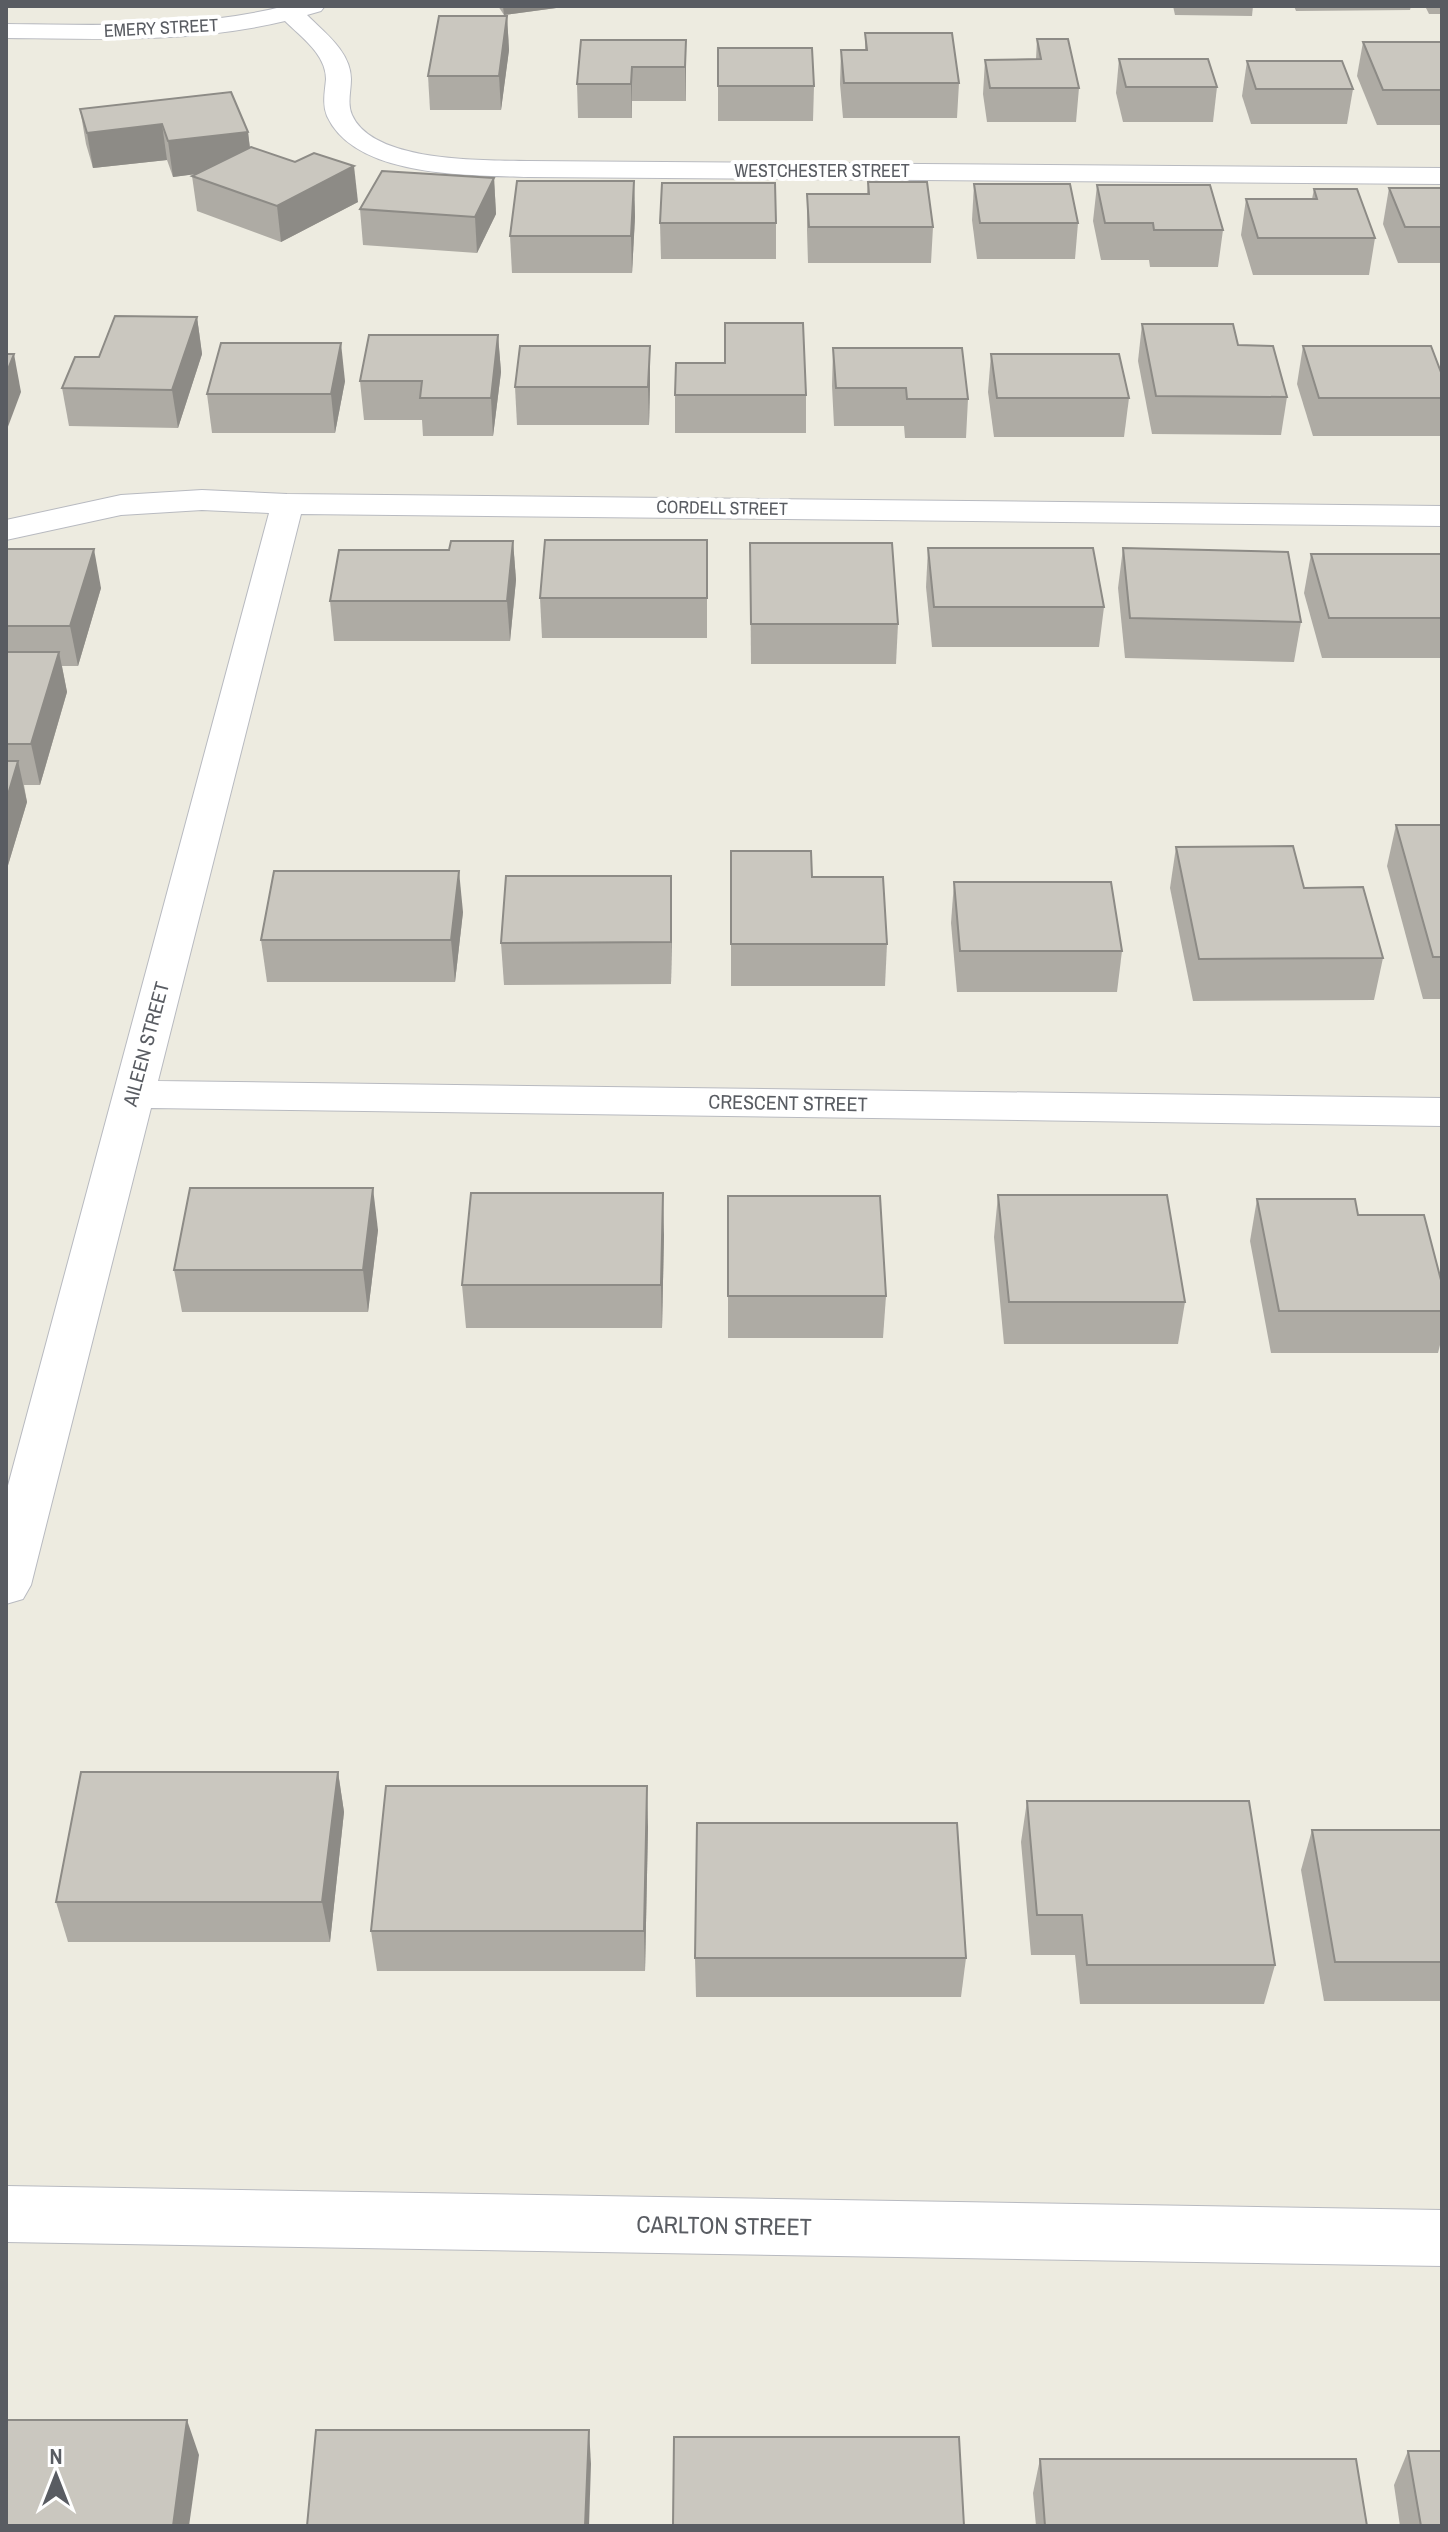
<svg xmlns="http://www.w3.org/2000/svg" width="1448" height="2532" font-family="'Archivo Narrow',sans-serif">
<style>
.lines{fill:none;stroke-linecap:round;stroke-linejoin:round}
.minor-casing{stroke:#b8bac0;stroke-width:2}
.minor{fill:#fff;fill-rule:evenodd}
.wall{fill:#aeaba4}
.shaded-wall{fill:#8d8b86}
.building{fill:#cac7bf;stroke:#8d8b86;stroke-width:2}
.labels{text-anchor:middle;stroke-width:8;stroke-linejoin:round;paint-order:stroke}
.far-street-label{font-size:18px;fill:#595c62;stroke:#fff}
.street-label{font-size:20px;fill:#595c62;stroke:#fff}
.near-street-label{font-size:24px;fill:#595c62;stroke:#fff}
</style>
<rect width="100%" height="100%" fill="#edebe0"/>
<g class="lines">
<defs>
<g id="minor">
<path d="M 285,6 L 325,6 L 321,11 L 307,15 C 324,32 351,52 351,79 C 351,91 347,104 352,115 C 373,163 484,160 529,161 L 1442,168 L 1442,184 L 529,177 C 470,175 355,178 327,116 C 322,104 325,91 326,79 C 326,54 301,37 285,21 C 194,43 99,39 6,38 L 6,24 C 98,25 194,29 285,6 Z"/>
<path d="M 202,490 L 287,494 L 1442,506 L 1442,526 L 301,514 L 158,1081 L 1442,1098 L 1442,1126 L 151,1108 L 31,1585 L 23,1599 L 6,1604 L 6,1493 L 269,513 L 202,510 L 121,515 L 6,540 L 6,520 L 121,495 Z"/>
<path d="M 6,2186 L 1442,2210 L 1442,2266 L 6,2242 Z"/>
</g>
</defs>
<use href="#minor" class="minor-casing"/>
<use href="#minor" class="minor"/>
</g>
<g class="wall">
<path d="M 498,6 L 571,6 L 504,15 Z"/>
<path d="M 1173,6 L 1253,6 L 1252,16 L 1175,15 Z"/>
<path d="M 1294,6 L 1411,6 L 1410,10 L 1296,11 Z"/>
<path d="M 1425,6 L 1442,6 L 1442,14 L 1429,14 Z"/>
<path d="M 507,16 L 509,50 L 501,110 L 430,110 L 428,76 Z"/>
<path d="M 865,33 L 959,83 L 957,118 L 843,118 L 840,84 L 841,50 L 865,50 Z"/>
<path d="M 1037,39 L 1079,88 L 1076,122 L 987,122 L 983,94 L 985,60 L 1036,59 Z"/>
<path d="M 686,40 L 686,101 L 632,101 L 632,118 L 578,118 L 577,84 Z"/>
<path d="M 1363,42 L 1442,42 L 1442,125 L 1377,125 L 1357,76 Z"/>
<path d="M 718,48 L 814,86 L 813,121 L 718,121 Z"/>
<path d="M 1119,59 L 1217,87 L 1213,122 L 1123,122 L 1116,93 Z"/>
<path d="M 1247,61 L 1353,89 L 1347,124 L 1251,124 L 1242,96 Z"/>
<path d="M 80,109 L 248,132 L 250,148 L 358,202 L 281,242 L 197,211 L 192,176 L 195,174 L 173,177 L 167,160 L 93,168 L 86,144 Z"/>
<path d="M 494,178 L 496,214 L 477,253 L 363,245 L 360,209 Z"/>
<path d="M 634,181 L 635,217 L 632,273 L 512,273 L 510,236 Z"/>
<path d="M 868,182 L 933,227 L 931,263 L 808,263 L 807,230 L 807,194 L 867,194 Z"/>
<path d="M 974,184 L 1078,223 L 1075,259 L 977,259 L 972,220 Z"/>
<path d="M 1097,185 L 1223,230 L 1218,267 L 1150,267 L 1149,260 L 1101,260 L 1093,221 Z"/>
<path d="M 1389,188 L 1442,188 L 1442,263 L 1398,263 L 1383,224 Z"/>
<path d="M 1314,189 L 1375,238 L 1369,275 L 1253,275 L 1241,235 L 1246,199 L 1312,199 Z"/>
<path d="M 660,223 L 776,223 L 776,259 L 661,259 Z"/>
<path d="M 197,317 L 202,354 L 178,428 L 69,426 L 62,388 L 99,357 Z"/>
<path d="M 1142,324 L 1238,345 L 1287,397 L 1281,435 L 1152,434 L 1138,361 Z"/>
<path d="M 498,335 L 501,372 L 493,436 L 423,436 L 422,420 L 364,420 L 360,381 Z"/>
<path d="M 1303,346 L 1442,375 L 1442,436 L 1313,436 L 1297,384 Z"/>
<path d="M 833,348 L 968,399 L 966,438 L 905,438 L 904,426 L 834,426 L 832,386 Z"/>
<path d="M 991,354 L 1129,398 L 1124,437 L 994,437 L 988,392 Z"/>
<path d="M 345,381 L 335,433 L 212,433 L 207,394 Z"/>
<path d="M 650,384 L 649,425 L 517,425 L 515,387 Z"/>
<rect x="675" y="395" width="131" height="38"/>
<path d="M 707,540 L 707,638 L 542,638 L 540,598 Z"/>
<path d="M 513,541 L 516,580 L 510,641 L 334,641 L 330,601 L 449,550 Z"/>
<path d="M 750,543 L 898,624 L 896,664 L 751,664 Z"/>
<path d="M 928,548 L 1104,607 L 1099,647 L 932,647 L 926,587 Z"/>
<path d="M 1123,548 L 1301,622 L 1294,662 L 1125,658 L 1118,588 Z"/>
<path d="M 6,549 L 101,588 L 78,666 L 62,666 L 67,692 L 40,785 L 24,785 L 27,802 L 6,872 Z"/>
<path d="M 1311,554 L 1442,554 L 1442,658 L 1322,658 L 1304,593 Z"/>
<path d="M 1396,825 L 1442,825 L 1442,999 L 1423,999 L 1387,866 Z"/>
<path d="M 1176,847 L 1304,888 L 1383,958 L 1374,1000 L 1193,1001 L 1170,888 Z"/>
<path d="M 731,851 L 812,877 L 887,944 L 885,986 L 731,986 Z"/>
<path d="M 954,882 L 1122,951 L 1117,992 L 957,992 L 951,923 Z"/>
<path d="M 463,912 L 455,982 L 267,982 L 261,940 Z"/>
<path d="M 672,917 L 671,984 L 504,985 L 501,943 Z"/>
<path d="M 998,1195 L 1185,1302 L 1178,1344 L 1004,1344 L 994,1237 Z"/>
<path d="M 728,1196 L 886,1296 L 883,1338 L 728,1338 Z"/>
<path d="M 1257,1199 L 1358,1215 L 1442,1284 L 1442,1337 L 1438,1353 L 1271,1353 L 1250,1241 Z"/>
<path d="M 378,1230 L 368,1312 L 182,1312 L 174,1270 Z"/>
<path d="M 664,1235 L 662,1328 L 466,1328 L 462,1285 Z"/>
<path d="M 338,1772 L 344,1812 L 330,1942 L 68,1942 L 56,1902 Z"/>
<path d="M 1027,1801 L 1275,1965 L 1264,2004 L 1080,2004 L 1075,1955 L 1031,1955 L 1021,1842 Z"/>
<path d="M 648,1827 L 645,1971 L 377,1971 L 371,1931 Z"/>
<path d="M 1312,1830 L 1442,1830 L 1442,2001 L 1324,2001 L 1301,1870 Z"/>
<path d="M 695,1958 L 966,1958 L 961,1997 L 696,1997 Z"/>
<path d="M 1408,2451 L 1442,2526 L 1400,2526 L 1394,2485 Z"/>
<path d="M 1040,2459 L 1367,2526 L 1036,2526 L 1033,2493 Z"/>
</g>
<g class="shaded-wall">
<path d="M 503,6 L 571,6 L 504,15 Z"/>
<path d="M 507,16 L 509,50 L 501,110 L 499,76 Z"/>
<path d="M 686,40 L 686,101 L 685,67 Z"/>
<path d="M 632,67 L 632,118 L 631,84 Z"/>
<path d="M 162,124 L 167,160 L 93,168 L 87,133 Z"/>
<path d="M 248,132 L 252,167 L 173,177 L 168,141 Z"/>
<path d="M 354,166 L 358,202 L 281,242 L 277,206 Z"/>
<path d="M 494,178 L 496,214 L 477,253 L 475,217 Z"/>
<path d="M 634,181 L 635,217 L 632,273 L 631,236 Z"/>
<path d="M 197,317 L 202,354 L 178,428 L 172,390 Z"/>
<path d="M 498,335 L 501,372 L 493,436 L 491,398 Z"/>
<path d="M 341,343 L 345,381 L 335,433 L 331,394 Z"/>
<path d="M 650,346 L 650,384 L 649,425 L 648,387 Z"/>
<path d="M 14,354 L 21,392 L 6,432 L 6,374 Z"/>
<path d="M 513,541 L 516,580 L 510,641 L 507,601 Z"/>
<path d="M 94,549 L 101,588 L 78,666 L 70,626 Z"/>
<path d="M 59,652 L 67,692 L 40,785 L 31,744 Z"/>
<path d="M 18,761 L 27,802 L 6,872 L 6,801 Z"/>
<path d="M 459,871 L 463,912 L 455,982 L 451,940 Z"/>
<path d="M 671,876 L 672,917 L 671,984 Z"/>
<path d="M 373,1188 L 378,1230 L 368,1312 L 363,1270 Z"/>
<path d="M 663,1193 L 664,1235 L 662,1328 L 661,1285 Z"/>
<path d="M 338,1772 L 344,1812 L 330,1942 L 322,1902 Z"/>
<path d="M 647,1786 L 648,1827 L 645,1971 L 644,1931 Z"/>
<path d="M 187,2420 L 199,2455 L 189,2526 L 173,2526 Z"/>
<path d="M 589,2430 L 591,2464 L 589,2526 L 585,2526 Z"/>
</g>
<g class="building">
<path d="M 439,16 L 507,16 L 499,76 L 428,76 Z"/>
<path d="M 865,33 L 952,33 L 959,83 L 844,83 L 841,50 L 867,50 Z"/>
<path d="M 1037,39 L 1068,39 L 1079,88 L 990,88 L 985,60 L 1041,59 Z"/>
<path d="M 581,40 L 686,40 L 685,67 L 632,67 L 631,84 L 577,84 Z"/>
<path d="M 1363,42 L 1442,42 L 1442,90 L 1383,90 Z"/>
<path d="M 718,48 L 812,48 L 814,86 L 718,86 Z"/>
<path d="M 1119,59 L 1208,59 L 1217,87 L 1126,87 Z"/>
<path d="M 1247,61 L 1342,61 L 1353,89 L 1256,89 Z"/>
<path d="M 231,92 L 248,132 L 168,141 L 162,124 L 87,133 L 80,109 Z"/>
<path d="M 251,147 L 295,162 L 314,153 L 354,166 L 277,206 L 192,176 Z"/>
<path d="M 382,171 L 494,178 L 475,217 L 360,209 Z"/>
<path d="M 517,181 L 634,181 L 631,236 L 510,236 Z"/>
<path d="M 868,182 L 927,182 L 933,227 L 809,227 L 807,194 L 869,194 Z"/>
<path d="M 662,183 L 775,183 L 776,223 L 660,223 Z"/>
<path d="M 974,184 L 1070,184 L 1078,223 L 980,223 Z"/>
<path d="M 1097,185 L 1210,185 L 1223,230 L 1154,230 L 1153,223 L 1105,223 Z"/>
<path d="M 1389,188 L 1442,188 L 1442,227 L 1405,227 Z"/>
<path d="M 1314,189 L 1357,189 L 1375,238 L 1258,238 L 1246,199 L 1317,199 Z"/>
<path d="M 115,316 L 197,317 L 172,390 L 62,388 L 75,357 L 99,357 Z"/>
<path d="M 725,323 L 803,323 L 806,395 L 675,395 L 676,363 L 725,363 Z"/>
<path d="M 1142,324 L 1233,324 L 1238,345 L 1273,346 L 1287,397 L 1156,396 Z"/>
<path d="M 369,335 L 498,335 L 491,398 L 420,398 L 422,381 L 360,381 Z"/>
<path d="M 221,343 L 341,343 L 331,394 L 207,394 Z"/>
<path d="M 520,346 L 650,346 L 648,387 L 515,387 Z"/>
<path d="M 1303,346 L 1431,346 L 1442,375 L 1442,398 L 1319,398 Z"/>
<path d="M 833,348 L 962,348 L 968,399 L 907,399 L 906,388 L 836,388 Z"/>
<path d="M 6,354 L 14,354 L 6,374 Z"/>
<path d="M 991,354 L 1119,354 L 1129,398 L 997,398 Z"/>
<path d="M 545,540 L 707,540 L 707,598 L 540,598 Z"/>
<path d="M 451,541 L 513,541 L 507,601 L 330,601 L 339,550 L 449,550 Z"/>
<path d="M 750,543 L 892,543 L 898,624 L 751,624 Z"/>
<path d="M 928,548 L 1093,548 L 1104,607 L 934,607 Z"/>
<path d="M 1123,548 L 1288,552 L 1301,622 L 1130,618 Z"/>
<path d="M 6,549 L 94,549 L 70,626 L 6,626 Z"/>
<path d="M 1311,554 L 1442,554 L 1442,618 L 1329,618 Z"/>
<path d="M 6,652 L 59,652 L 31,744 L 6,744 Z"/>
<path d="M 6,761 L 18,761 L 6,801 Z"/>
<path d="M 1396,825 L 1442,825 L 1442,957 L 1433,957 Z"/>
<path d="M 1293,846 L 1304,888 L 1363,887 L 1383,958 L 1199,959 L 1176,847 Z"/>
<path d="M 731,851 L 811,851 L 812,877 L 883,877 L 887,944 L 731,944 Z"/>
<path d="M 274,871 L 459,871 L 451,940 L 261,940 Z"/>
<path d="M 506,876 L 671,876 L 671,942 L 501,943 Z"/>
<path d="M 954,882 L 1111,882 L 1122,951 L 960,951 Z"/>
<path d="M 190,1188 L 373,1188 L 363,1270 L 174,1270 Z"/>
<path d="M 471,1193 L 663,1193 L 661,1285 L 462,1285 Z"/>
<path d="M 998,1195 L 1167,1195 L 1185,1302 L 1009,1302 Z"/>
<path d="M 728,1196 L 880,1196 L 886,1296 L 728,1296 Z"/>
<path d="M 1257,1199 L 1355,1199 L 1358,1215 L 1424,1215 L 1442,1284 L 1442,1311 L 1279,1311 Z"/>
<path d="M 81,1772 L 338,1772 L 322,1902 L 56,1902 Z"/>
<path d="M 386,1786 L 647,1786 L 644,1931 L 371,1931 Z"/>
<path d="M 1027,1801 L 1249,1801 L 1275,1965 L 1087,1965 L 1082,1915 L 1037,1915 Z"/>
<path d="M 697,1823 L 957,1823 L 966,1958 L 695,1958 Z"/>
<path d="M 1312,1830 L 1442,1830 L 1442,1962 L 1335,1962 Z"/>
<path d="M 6,2420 L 187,2420 L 173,2526 L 6,2526 Z"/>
<path d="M 316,2430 L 589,2430 L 585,2526 L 307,2526 Z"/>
<path d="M 674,2437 L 959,2437 L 964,2526 L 673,2526 Z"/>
<path d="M 1408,2451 L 1442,2451 L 1442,2526 L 1421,2526 Z"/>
<path d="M 1040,2459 L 1356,2459 L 1367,2526 L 1045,2526 Z"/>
</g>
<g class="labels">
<g class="far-street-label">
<text transform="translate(161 28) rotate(-3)" y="6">EMERY STREET</text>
<text x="822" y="177">WESTCHESTER STREET</text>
<text transform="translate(722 508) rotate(1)" y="6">CORDELL STREET</text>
</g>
<g class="street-label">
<text transform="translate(146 1044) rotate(-75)" y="7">AILEEN STREET</text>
<text transform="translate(788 1103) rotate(1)" y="7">CRESCENT STREET</text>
</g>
<g class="near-street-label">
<text transform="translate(724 2226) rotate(1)" y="8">CARLTON STREET</text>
</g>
</g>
<rect width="1448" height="2532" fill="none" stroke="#595c62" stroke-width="16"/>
<g transform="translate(56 2476)" stroke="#ffffff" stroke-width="6" paint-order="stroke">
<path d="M0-6L14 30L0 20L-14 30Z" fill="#595c62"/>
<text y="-12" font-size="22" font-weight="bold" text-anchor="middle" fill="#595c62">N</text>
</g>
</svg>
